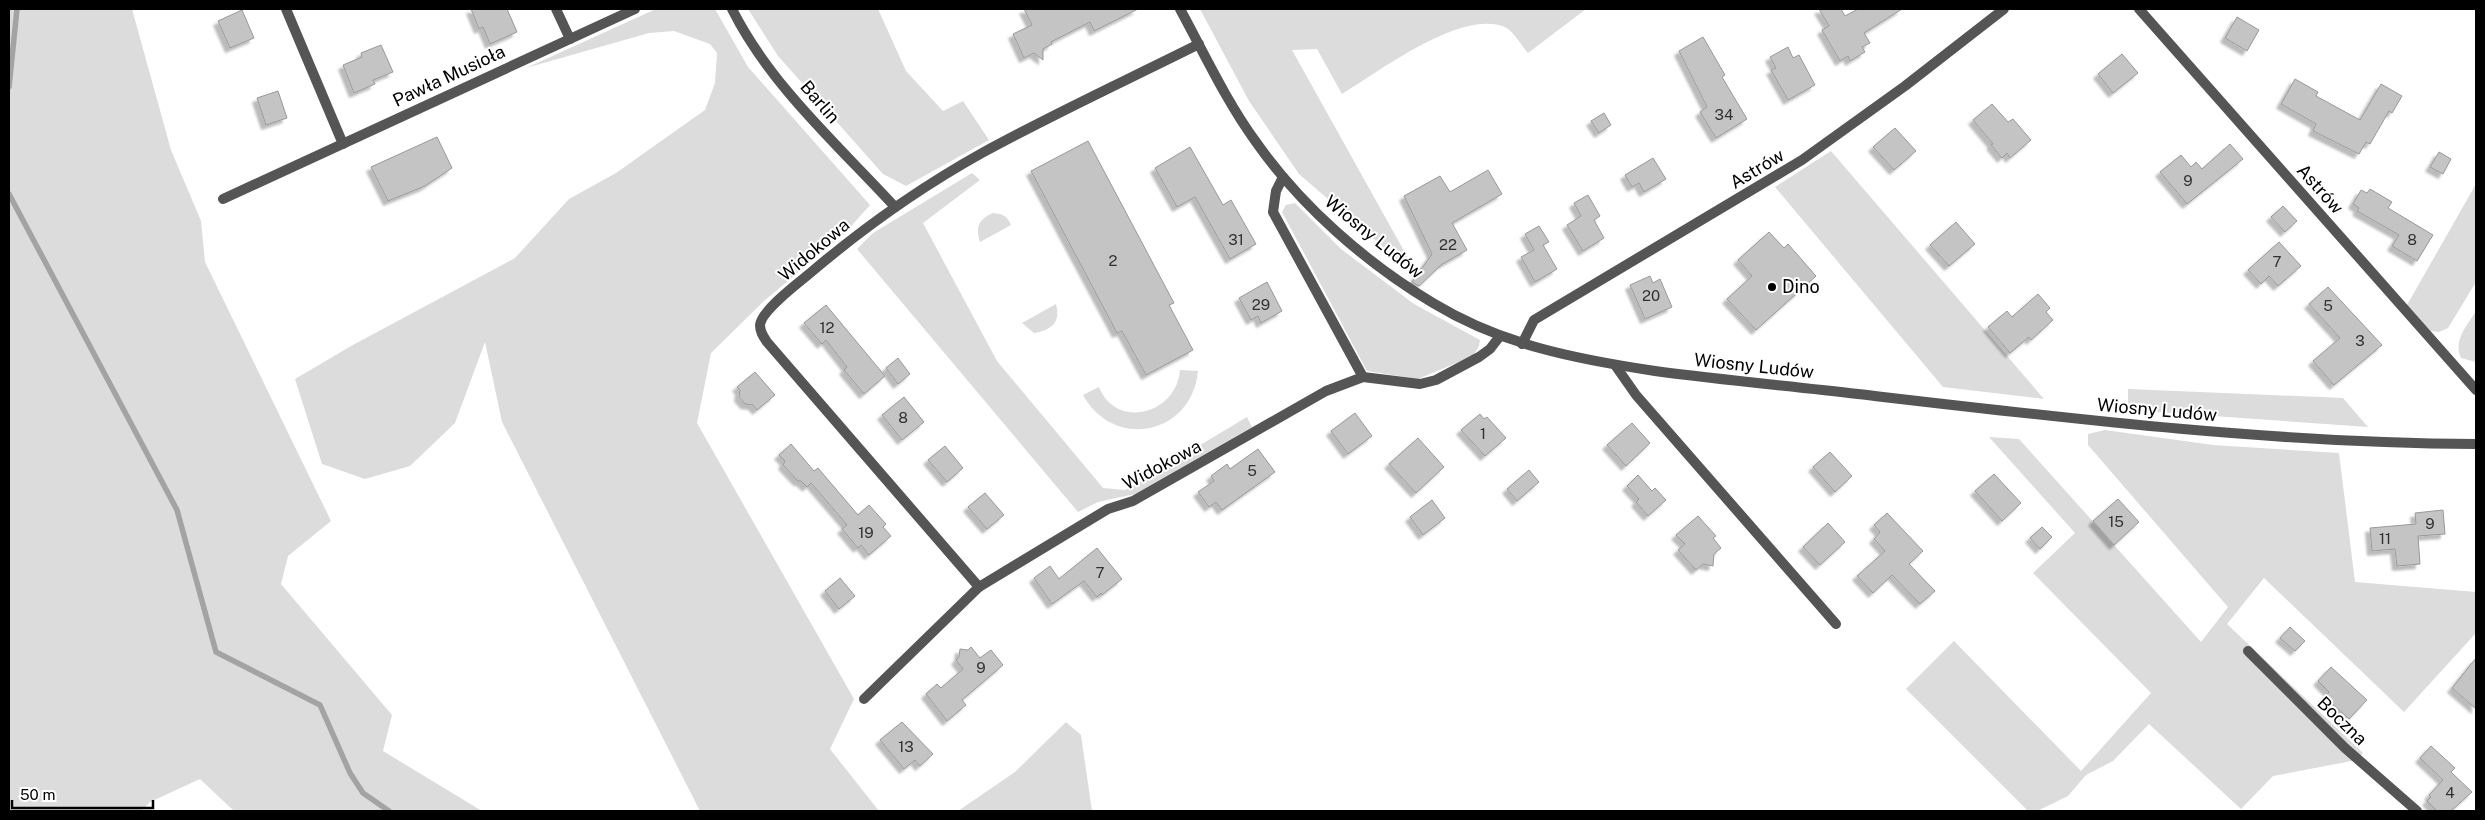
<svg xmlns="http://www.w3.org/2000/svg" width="2485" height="820" font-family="'Public Sans',sans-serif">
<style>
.green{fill:#dcdcdc}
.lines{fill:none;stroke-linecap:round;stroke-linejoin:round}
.stream{stroke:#a3a3a3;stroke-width:5.5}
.building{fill:#c4c4c4;stroke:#999;filter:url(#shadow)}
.minor{stroke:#555;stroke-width:10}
.tertiary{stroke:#555;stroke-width:10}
.poi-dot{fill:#000;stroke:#fff;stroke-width:2}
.labels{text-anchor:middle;stroke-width:4;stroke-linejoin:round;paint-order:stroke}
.number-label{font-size:15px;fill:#313131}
.street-label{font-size:18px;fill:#000;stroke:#fff}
.poi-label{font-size:18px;fill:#000;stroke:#fff;text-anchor:start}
</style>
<defs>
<filter id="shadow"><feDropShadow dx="-4.5" dy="4.5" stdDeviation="1" flood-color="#0004"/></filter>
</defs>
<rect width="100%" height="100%" fill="#fff"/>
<g class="green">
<path d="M 9,9 L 132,9 L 171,150 L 201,221 L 205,262 L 331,521 L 288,556 L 281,584 L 392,715 L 383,751 L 482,811 L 234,811 L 200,779 L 150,802 L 141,811 L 9,811 Z"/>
<path d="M 656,9 L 715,9 L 748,67 L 870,205 L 845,233 L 764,301 L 711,353 L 697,423 L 854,699 L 830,749 L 879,811 L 700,811 L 502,422 L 485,342 L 455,423 L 410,466 L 365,479 L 322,464 L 295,379 L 351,346 L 515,258 L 569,199 L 616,173 L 705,110 L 715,83 L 717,53 L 710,44 L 674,31 L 649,33 L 526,68 Z"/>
<path d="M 748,9 L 878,9 L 906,71 L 943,111 L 963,101 L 989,140 L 906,186 L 883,174 L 778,56 Z"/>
<path d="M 1200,9 L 1586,9 L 1528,53 C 1522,46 1513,31 1505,27 C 1461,9 1380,71 1342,94 L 1317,49 L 1292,50 L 1408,258 L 1404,265 L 1299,174 L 1249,101 Z"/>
<path d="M 1831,151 L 2044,399 L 1943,387 L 1775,187 Z"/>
<path d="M 972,173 L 980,180 L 923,223 L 997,361 L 1103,488 L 1125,490 L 1247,417 L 1252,427 L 1135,494 L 1098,502 L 1078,512 L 857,249 L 873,233 Z"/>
<path d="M 2476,184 L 2476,282 L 2448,328 L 2439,332 L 2430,331 L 2407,305 Z"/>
<path d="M 1295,203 L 1341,249 L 1414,304 L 1480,340 L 1479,346 L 1473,356 L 1418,379 L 1367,371 L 1282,212 L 1286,205 Z"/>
<path d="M 993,213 C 1003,214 1007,216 1011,225 L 980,242 C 975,227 979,219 993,213 Z"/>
<path d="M 1056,304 C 1061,323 1051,330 1034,333 L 1022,323 Z"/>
<path d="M 2476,311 L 2476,362 L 2461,358 C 2453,340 2467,326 2476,311 Z"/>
<path d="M 1180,370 L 1198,371 C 1192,435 1114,451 1083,395 L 1099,387 C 1115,429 1176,416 1180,370 Z"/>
<path d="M 2128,389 L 2343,398 L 2368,427 L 2128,410 Z"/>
<path d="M 2105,430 L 2213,445 L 2339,453 L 2355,582 L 2476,592 L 2476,633 L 2404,712 L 2264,578 L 2227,624 L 2363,753 L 2357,760 L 2273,776 L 2241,809 L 2149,724 L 2113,761 L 2086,775 L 2068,796 L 2037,811 L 2028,811 L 1906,689 L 1954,641 L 2081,771 L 2151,693 L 2033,573 L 2075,533 L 1989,437 L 2019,439 L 2201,642 L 2228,607 L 2088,445 L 2088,434 Z"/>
<path d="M 1066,722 L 1081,735 L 1092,811 L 958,811 L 1015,772 Z"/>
</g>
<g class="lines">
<g class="stream">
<path d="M 9,87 L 17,9"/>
<path d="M 9,194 L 177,510 L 216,652 L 320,705 L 350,773 L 363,793 L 389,811"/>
</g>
</g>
<g class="building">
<path d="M 471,9 L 507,9 L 517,32 L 490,44 L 483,27 L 479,29 Z"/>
<path d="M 1024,9 L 1138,9 L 1094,31 L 1090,22 L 1051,42 L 1052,44 L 1043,49 L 1043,60 L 1034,53 L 1024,58 L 1013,34 L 1032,25 Z"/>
<path d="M 1819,9 L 1841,9 L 1845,16 L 1858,9 L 1902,9 L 1864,33 L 1870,43 L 1862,47 L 1865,52 L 1850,61 L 1848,56 L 1840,61 L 1822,30 L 1829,26 Z"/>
<path d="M 242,10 L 254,38 L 230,48 L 218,21 Z"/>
<path d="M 2237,17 L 2259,30 L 2247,51 L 2225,38 Z"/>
<path d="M 1703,37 L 1725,75 L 1722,77 L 1747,119 L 1716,138 L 1700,112 L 1707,107 L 1679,51 Z"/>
<path d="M 381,45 L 393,72 L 373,80 L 375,84 L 354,93 L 343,65 L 362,57 L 361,53 Z"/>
<path d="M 1788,47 L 1793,58 L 1799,55 L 1815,85 L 1788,100 L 1771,70 L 1776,68 L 1770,57 Z"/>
<path d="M 2122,54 L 2138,73 L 2113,93 L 2098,74 Z"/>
<path d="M 2295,79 L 2318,92 L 2316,96 L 2360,120 L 2381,84 L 2402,96 L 2392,113 L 2389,111 L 2370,144 L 2366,142 L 2359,154 L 2313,131 L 2316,124 L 2281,104 Z"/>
<path d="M 278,91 L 287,118 L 266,125 L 257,98 Z"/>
<path d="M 1992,104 L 2008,122 L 2013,119 L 2031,140 L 2010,158 L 2007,153 L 2002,158 L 1991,145 L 1993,144 L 1973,120 Z"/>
<path d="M 1604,113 L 1611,125 L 1599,133 L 1591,121 Z"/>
<path d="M 1895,128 L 1916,151 L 1894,170 L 1873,147 Z"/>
<path d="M 437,137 L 452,168 L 425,186 L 388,201 L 371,167 Z"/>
<path d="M 1088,141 L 1174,303 L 1169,305 L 1193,350 L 1146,375 L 1122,331 L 1117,333 L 1031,171 Z"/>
<path d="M 2230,144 L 2243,159 L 2187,204 L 2160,172 L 2181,155 L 2191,167 L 2196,162 L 2202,169 Z"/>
<path d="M 1190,147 L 1223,205 L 1231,200 L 1256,244 L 1230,259 L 1195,197 L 1177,207 L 1155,168 Z"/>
<path d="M 2439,152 L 2451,159 L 2443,174 L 2430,167 Z"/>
<path d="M 1653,158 L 1666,179 L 1644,192 L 1639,183 L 1632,187 L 1625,175 Z"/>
<path d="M 1488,170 L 1502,194 L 1452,223 L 1467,250 L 1441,265 L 1419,286 L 1412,282 L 1432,254 L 1404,196 L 1440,176 L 1450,192 Z"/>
<path d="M 2370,189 L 2392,202 L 2388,208 L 2433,235 L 2417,261 L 2392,246 L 2399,235 L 2357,211 L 2359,208 L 2353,204 L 2361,190 L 2367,193 Z"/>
<path d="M 1588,195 L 1600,216 L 1594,220 L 1604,238 L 1583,251 L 1567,225 L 1581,216 L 1574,203 Z"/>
<path d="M 2283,206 L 2297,221 L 2285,232 L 2271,217 Z"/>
<path d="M 1956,222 L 1975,244 L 1949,266 L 1930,245 Z"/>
<path d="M 1539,226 L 1549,242 L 1543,245 L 1557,269 L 1535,282 L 1521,257 L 1534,250 L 1525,234 Z"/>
<path d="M 1769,232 L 1784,248 L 1788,244 L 1816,276 L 1756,330 L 1727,299 L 1752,276 L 1738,260 Z"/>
<path d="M 2279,242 L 2301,266 L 2278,286 L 2269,276 L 2261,284 L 2248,270 Z"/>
<path d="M 1650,276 L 1653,283 L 1660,279 L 1672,307 L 1645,319 L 1630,285 Z"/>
<path d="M 1267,282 L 1282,311 L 1261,323 L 1258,316 L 1251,320 L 1239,298 Z"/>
<path d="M 2328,287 L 2382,345 L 2334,385 L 2313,361 L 2340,338 L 2309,304 Z"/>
<path d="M 2038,294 L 2050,308 L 2046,312 L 2053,320 L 2031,340 L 2029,337 L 2010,353 L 1988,327 L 2007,311 L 2012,317 Z"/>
<path d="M 826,305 L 885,376 L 864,394 L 844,370 L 847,367 L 826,340 L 822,344 L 804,323 Z"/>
<path d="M 898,358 L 910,374 L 898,384 L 886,368 Z"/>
<path d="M 755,372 L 775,395 L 757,410 L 753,405 L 745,404 L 739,397 L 740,390 L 737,387 Z"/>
<path d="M 904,397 L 924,422 L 902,440 L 882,415 Z"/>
<path d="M 1355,413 L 1372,436 L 1348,454 L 1331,431 Z"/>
<path d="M 1480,414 L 1484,419 L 1487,417 L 1506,438 L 1485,456 L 1461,430 Z"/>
<path d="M 1632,423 L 1650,443 L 1626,466 L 1607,445 Z"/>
<path d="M 1418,438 L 1444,467 L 1416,493 L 1389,464 Z"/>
<path d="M 791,444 L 814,471 L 818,468 L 858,515 L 869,505 L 886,524 L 883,527 L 891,536 L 869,555 L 861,545 L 858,548 L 842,529 L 847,525 L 811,483 L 807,487 L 801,481 L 798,481 L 783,465 L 785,461 L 779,455 Z"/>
<path d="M 945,446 L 963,468 L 947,482 L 928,460 Z"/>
<path d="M 1258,449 L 1275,472 L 1222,510 L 1216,502 L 1209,507 L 1198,492 L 1214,481 L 1211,476 L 1227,464 L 1230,469 Z"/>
<path d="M 1830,452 L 1852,476 L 1835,492 L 1813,467 Z"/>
<path d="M 1529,470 L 1539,482 L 1517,501 L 1507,489 Z"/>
<path d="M 1994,474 L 2021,503 L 2002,521 L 1975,491 Z"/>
<path d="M 1638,475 L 1652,491 L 1655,488 L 1666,500 L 1648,516 L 1636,502 L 1639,499 L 1627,486 Z"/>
<path d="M 985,493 L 1004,515 L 987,529 L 968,507 Z"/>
<path d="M 2118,499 L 2139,522 L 2114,545 L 2093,521 Z"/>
<path d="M 1432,500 L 1445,518 L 1423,535 L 1410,517 Z"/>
<path d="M 2443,510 L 2445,534 L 2418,536 L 2420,564 L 2397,566 L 2395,549 L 2372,551 L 2370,528 L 2416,524 L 2415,513 Z"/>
<path d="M 1887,513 L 1923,551 L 1909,564 L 1935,591 L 1920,604 L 1892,575 L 1873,593 L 1857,576 L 1885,551 L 1874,539 L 1880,532 L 1874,525 Z"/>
<path d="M 1698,516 L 1716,536 L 1713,538 L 1721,548 L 1714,554 L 1713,566 L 1703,564 L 1696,570 L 1678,550 L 1685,544 L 1676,535 Z"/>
<path d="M 1828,523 L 1845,542 L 1820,565 L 1803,547 Z"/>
<path d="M 2042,527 L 2052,537 L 2040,549 L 2030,538 Z"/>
<path d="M 1097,548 L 1122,579 L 1102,595 L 1101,593 L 1097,597 L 1084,581 L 1052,604 L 1034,578 L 1050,566 L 1059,579 Z"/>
<path d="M 840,578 L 855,596 L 839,609 L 825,591 Z"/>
<path d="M 2290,627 L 2305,641 L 2295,651 L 2280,638 Z"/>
<path d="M 971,647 L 980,658 L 991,650 L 1003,665 L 962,700 L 966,705 L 947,721 L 926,694 L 937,684 L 941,688 L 963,669 L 956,660 L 959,657 L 960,649 L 968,650 Z"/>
<path d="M 2476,658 L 2476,709 L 2452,688 Z"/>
<path d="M 2331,667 L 2367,700 L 2349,719 L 2325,697 L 2329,692 L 2318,681 Z"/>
<path d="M 902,722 L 933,754 L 920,766 L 915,760 L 904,769 L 880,740 Z"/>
<path d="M 2431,746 L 2455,768 L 2451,772 L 2472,792 L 2451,811 L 2437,811 L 2427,801 L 2431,797 L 2429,795 L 2443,780 L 2420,758 Z"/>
</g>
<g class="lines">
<g class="minor">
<path d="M 286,9 L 343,144"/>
<path d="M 556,9 L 570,39"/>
<path d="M 732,9 C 770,85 838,145 895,207"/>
<path d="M 2139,9 L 2476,390"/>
<path d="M 1283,177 L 1276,191 L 1273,212 L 1363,377"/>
<path d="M 223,199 L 635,9"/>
<path d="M 1522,344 L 1534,320 L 1802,160 L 1905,86 L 2004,9"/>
<path d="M 1615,365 L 1636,395 L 1836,624"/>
<path d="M 979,587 L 767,342 C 763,336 760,332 760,325 C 761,311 798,283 809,274 C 863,228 921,187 982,153 C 1053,114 1127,80 1199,44"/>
<path d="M 2248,651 L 2345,748 L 2417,811"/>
<path d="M 864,699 L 979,587 L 1108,509 L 1133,501 L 1326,391 L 1363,377 L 1420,384 L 1436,380 L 1479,357 L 1490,349 L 1500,336"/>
</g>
<path class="tertiary" d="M 1180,9 C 1204,53 1226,101 1256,142 C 1301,206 1366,263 1433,303 C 1502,345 1576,359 1655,371 C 1722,380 1790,386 1858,394 C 2064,418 2269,443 2476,444"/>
</g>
<circle class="poi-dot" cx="1772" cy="287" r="5"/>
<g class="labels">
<g class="number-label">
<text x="1724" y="120">34</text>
<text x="2188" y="186">9</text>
<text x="1236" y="245">31</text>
<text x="2412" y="245">8</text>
<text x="1448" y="250">22</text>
<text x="1113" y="266">2</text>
<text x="2277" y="267">7</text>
<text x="1651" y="301">20</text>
<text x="1261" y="310">29</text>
<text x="2328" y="311">5</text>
<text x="827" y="333">12</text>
<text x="2360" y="346">3</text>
<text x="903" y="423">8</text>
<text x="1483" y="439">1</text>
<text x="1252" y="476">5</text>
<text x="2116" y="527">15</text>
<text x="2430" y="529">9</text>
<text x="866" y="538">19</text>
<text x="2385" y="544">11</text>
<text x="1100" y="578">7</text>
<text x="981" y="673">9</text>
<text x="906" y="752">13</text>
<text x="2450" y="798">4</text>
</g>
<g class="street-label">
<text transform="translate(449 76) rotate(-25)" y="6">Pawła Musioła</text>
<text transform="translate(820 102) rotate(49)" y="6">Barlin</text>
<text transform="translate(1757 169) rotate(-31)" y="6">Astrów</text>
<text transform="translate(2320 189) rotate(48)" y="6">Astrów</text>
<text transform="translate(1374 237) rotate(39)" y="6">Wiosny Ludów</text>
<text transform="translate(814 250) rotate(-40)" y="6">Widokowa</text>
<text transform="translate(1754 366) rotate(6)" y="6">Wiosny Ludów</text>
<text transform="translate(2157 410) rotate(5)" y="6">Wiosny Ludów</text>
<text transform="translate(1162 465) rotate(-28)" y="6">Widokowa</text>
<text transform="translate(2342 721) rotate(44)" y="6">Boczna</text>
</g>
<g class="poi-label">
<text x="1782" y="293">Dino</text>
</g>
</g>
<rect width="2485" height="820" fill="none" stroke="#000000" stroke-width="20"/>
<path d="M12 800v8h141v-8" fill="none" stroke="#000000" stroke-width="2.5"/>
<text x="20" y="800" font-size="15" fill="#000000" stroke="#ffffff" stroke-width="4" paint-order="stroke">50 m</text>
</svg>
